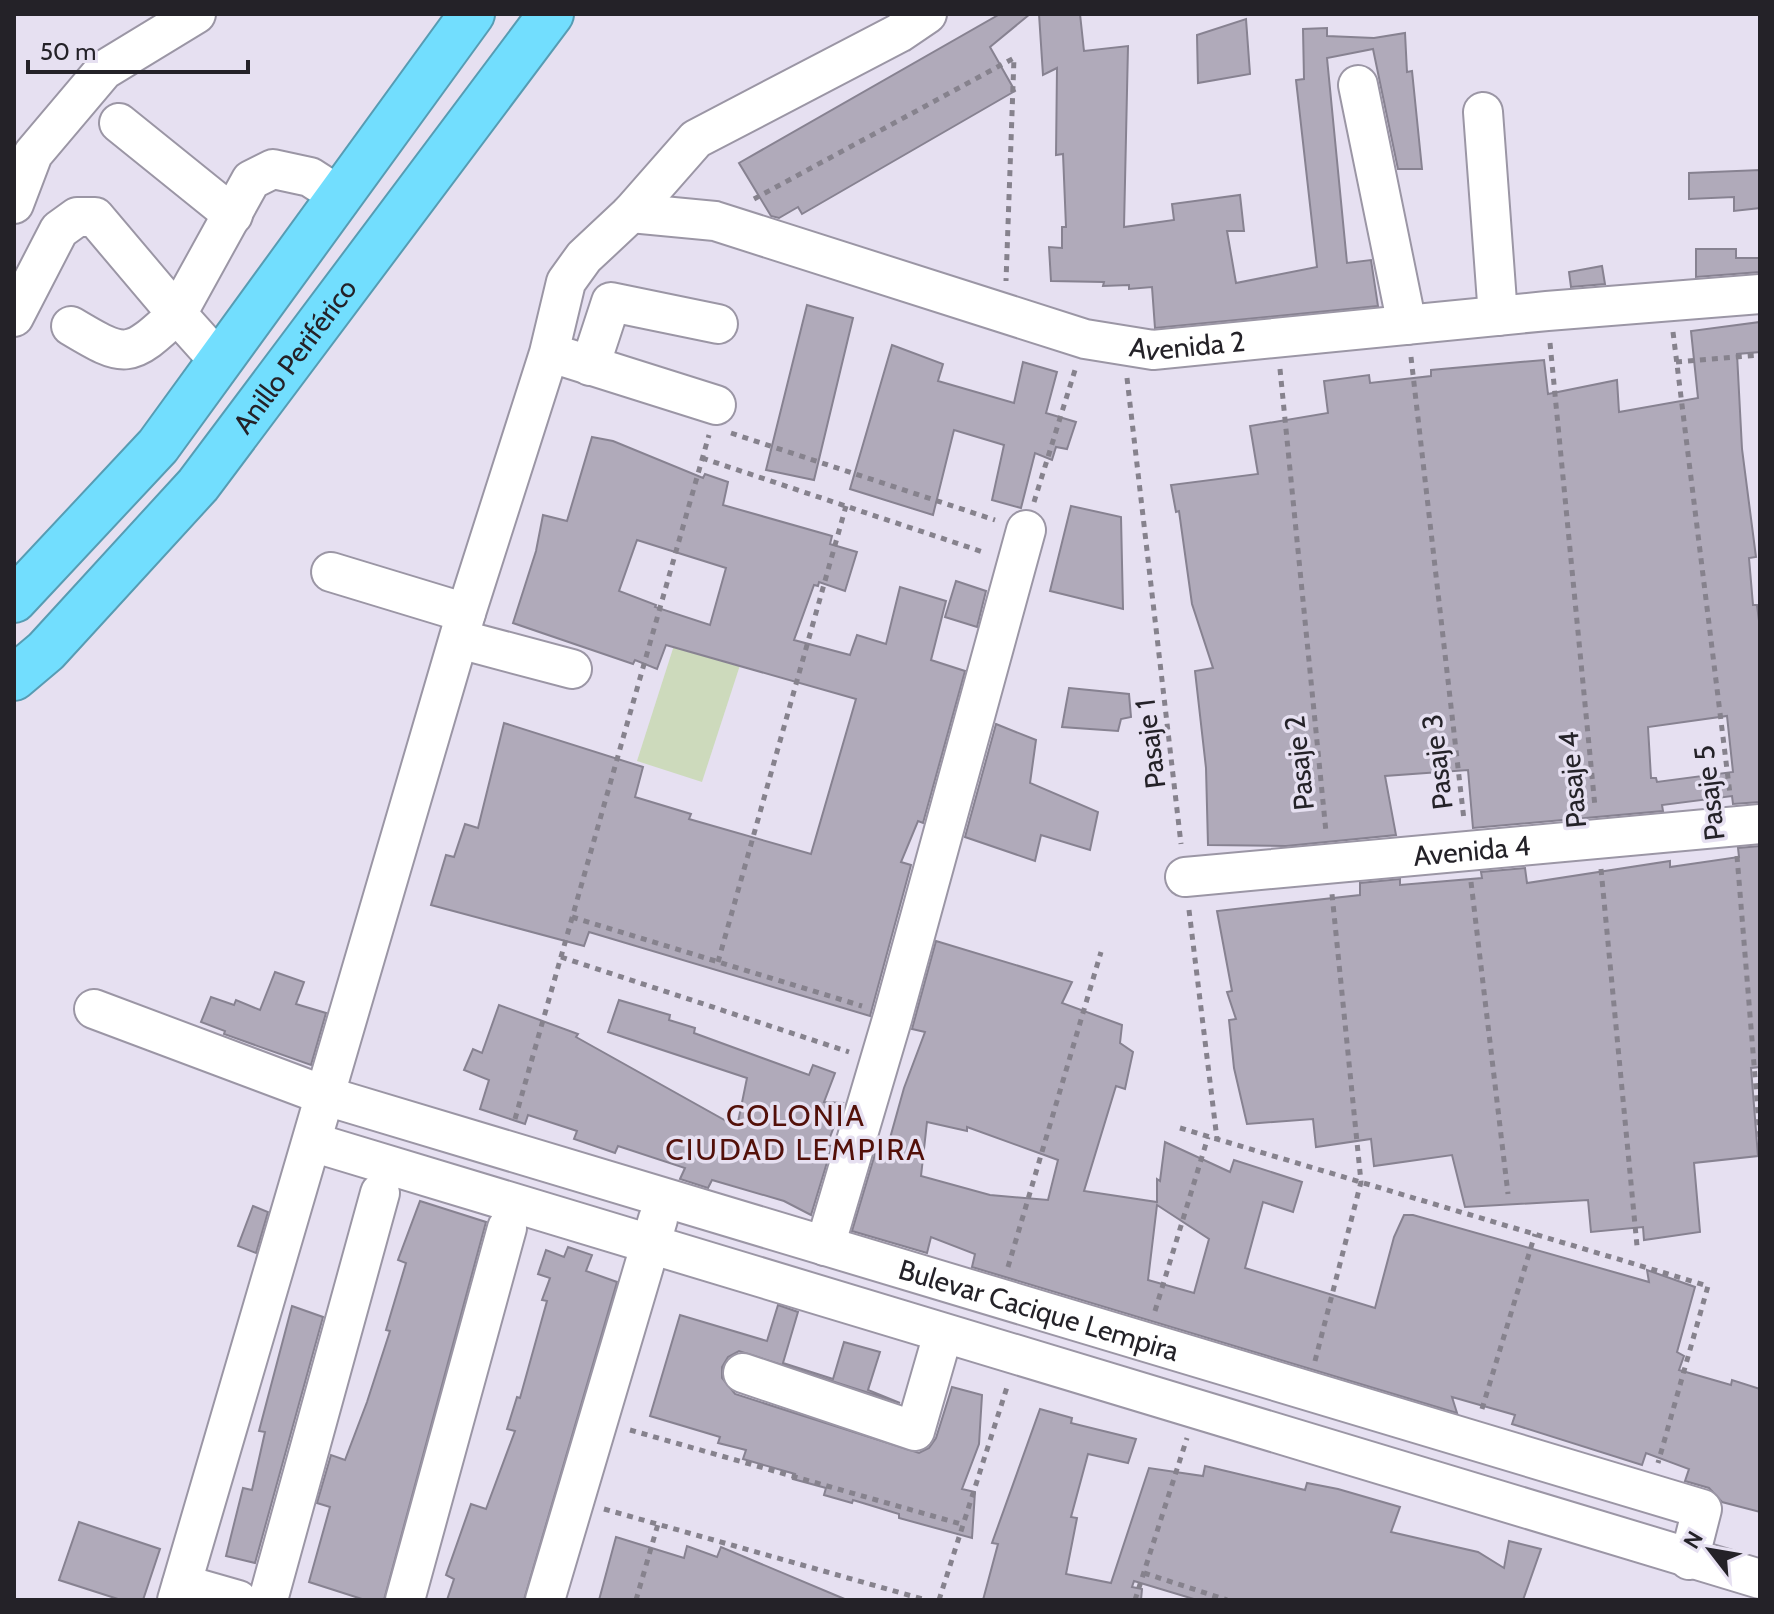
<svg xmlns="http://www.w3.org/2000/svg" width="1774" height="1614" font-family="Cabin,sans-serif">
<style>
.green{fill:#cddabc}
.building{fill:#b0aaba;stroke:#878291;stroke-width:2;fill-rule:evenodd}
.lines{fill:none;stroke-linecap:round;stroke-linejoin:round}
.minor-casing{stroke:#9b96a5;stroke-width:42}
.highway-casing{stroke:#579cb3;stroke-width:48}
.path{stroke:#86828d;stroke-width:5;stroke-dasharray:6 6;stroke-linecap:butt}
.minor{stroke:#fff;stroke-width:38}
.highway{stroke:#72defe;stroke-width:44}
.labels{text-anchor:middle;stroke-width:7;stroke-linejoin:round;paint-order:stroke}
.street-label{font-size:28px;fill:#242228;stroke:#e6e0f1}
.neighbourhood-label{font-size:30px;letter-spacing:2px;fill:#531009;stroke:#e6e0f1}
</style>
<rect width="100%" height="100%" fill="#e6e0f1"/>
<path class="green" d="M 677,636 L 743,656 L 702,782 L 637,761 Z"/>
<g class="building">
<path d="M 1000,14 L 1030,14 L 990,47 L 1015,91 L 802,214 L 798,207 L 779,218 L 771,216 L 739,163 Z"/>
<path d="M 1039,14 L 1080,14 L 1084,51 L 1128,46 L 1124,227 L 1174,220 L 1172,204 L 1240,195 L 1244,231 L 1227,231 L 1236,283 L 1317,267 L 1296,80 L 1304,79 L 1303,29 L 1327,28 L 1327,36 L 1374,38 L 1405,33 L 1407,72 L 1412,71 L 1422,169 L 1398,169 L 1373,49 L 1327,58 L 1347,263 L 1371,260 L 1378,306 L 1155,328 L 1152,287 L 1129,289 L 1129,285 L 1103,286 L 1104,282 L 1051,281 L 1049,247 L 1062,248 L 1062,227 L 1066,227 L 1063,154 L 1056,155 L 1057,68 L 1043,75 Z"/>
<path d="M 1246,19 L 1250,74 L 1198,83 L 1197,35 Z"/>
<path d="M 1760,170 L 1760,208 L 1734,211 L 1734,197 L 1689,199 L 1689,173 Z"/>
<path d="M 1696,249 L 1736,249 L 1736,258 L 1760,258 L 1760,272 L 1696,277 Z"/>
<path d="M 1602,266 L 1605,284 L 1571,287 L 1569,272 Z"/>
<path d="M 807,305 L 853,318 L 814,480 L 766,470 Z"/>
<path d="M 1760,322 L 1760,352 L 1737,354 L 1742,449 L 1756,557 L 1749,558 L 1753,605 L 1757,605 L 1760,629 L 1760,802 L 1733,804 L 1732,796 L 1662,805 L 1663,811 L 1473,828 L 1468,770 L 1385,776 L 1396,835 L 1286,846 L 1208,845 L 1206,768 L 1195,671 L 1213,668 L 1192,604 L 1179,511 L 1176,512 L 1171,485 L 1258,474 L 1250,426 L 1328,413 L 1324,381 L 1369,375 L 1370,383 L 1431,376 L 1431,370 L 1544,360 L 1548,394 L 1617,380 L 1619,412 L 1698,398 L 1691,331 ZM 1727,716 L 1733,772 L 1657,782 L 1656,778 L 1651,778 L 1648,727 Z"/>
<path d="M 892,345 L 943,364 L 938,381 L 1014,403 L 1023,362 L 1057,372 L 1046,413 L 1076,422 L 1067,449 L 1056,447 L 1052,460 L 1035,453 L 1021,508 L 992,500 L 1004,445 L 954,430 L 933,515 L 850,489 Z"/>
<path d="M 592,437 L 613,441 L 703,478 L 705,474 L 728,482 L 723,505 L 832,536 L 830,544 L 857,552 L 845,591 L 819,582 L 818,586 L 814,585 L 794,640 L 850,655 L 857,635 L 886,644 L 900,587 L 946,601 L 931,660 L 965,671 L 923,823 L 918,821 L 901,862 L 911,865 L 870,1016 L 589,932 L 584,946 L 431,905 L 446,855 L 454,857 L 465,824 L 478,828 L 504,723 L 643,767 L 635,797 L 691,814 L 689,819 L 811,854 L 856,699 L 666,645 L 657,669 L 635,660 L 633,664 L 513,623 L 536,551 L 543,515 L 567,521 ZM 637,540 L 726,568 L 710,625 L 655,607 L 656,605 L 619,591 Z"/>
<path d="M 1071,506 L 1121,517 L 1123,609 L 1050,591 Z"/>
<path d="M 956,581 L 986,591 L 977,627 L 945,617 Z"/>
<path d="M 1069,688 L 1129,694 L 1131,717 L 1121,719 L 1118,731 L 1062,727 Z"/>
<path d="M 996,724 L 1036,740 L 1030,783 L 1098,812 L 1090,850 L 1041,835 L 1035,861 L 965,837 Z"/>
<path d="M 1760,846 L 1760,1067 L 1751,1068 L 1758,1156 L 1694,1163 L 1700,1232 L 1644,1240 L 1643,1227 L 1591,1232 L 1588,1200 L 1465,1207 L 1452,1155 L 1374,1166 L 1371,1139 L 1316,1147 L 1313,1119 L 1247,1124 L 1234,1068 L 1229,1020 L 1236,1019 L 1227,992 L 1232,991 L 1217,911 L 1360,895 L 1360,883 L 1400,879 L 1400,885 L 1482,878 L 1481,872 L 1525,868 L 1527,883 L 1670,861 L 1670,867 L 1739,857 L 1738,848 Z"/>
<path d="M 936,941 L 1072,982 L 1062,1003 L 1122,1025 L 1120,1043 L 1133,1052 L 1125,1089 L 1116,1086 L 1084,1191 L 1157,1202 L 1157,1179 L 1160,1181 L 1165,1142 L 1230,1172 L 1234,1160 L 1302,1182 L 1293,1212 L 1263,1202 L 1245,1268 L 1375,1308 L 1394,1237 L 1404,1215 L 1413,1215 L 1649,1282 L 1647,1270 L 1695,1287 L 1677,1352 L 1684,1356 L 1679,1370 L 1731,1385 L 1732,1380 L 1760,1389 L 1760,1512 L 1722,1502 L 1709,1488 L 1685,1481 L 1689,1469 L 1646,1453 L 1642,1465 L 1512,1424 L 1515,1415 L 1452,1397 L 1457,1413 L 972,1267 L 975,1254 L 931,1237 L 927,1253 L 852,1231 L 875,1154 L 885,1156 L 904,1088 L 925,1032 L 912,1029 ZM 927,1122 L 967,1131 L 967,1127 L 1058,1160 L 1048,1200 L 990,1195 L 921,1176 ZM 1157,1205 L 1209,1239 L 1194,1293 L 1148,1280 Z"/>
<path d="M 275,972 L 304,982 L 296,1004 L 326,1013 L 311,1065 L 224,1034 L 225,1031 L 201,1022 L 211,997 L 234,1005 L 236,1000 L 260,1010 Z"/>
<path d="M 619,1000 L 670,1015 L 669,1020 L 695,1028 L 694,1033 L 809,1075 L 813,1065 L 835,1073 L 824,1102 L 843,1103 L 827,1145 L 832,1146 L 811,1215 L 784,1201 L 712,1180 L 708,1188 L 680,1179 L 685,1168 L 618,1146 L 615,1153 L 574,1139 L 577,1131 L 528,1115 L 525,1124 L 480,1109 L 489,1080 L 464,1070 L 473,1049 L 482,1053 L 499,1005 L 578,1034 L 576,1037 L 737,1127 L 747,1078 L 608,1032 Z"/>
<path d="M 420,1201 L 486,1222 L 384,1600 L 365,1600 L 309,1582 L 330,1507 L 317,1503 L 331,1455 L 345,1460 L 367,1402 L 390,1331 L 386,1330 L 406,1263 L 398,1260 Z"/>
<path d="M 253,1206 L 268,1212 L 256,1253 L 238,1246 Z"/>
<path d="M 568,1247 L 592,1255 L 586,1271 L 617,1282 L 524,1600 L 447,1600 L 454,1579 L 446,1575 L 471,1504 L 486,1509 L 515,1431 L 507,1429 L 517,1397 L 520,1398 L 547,1301 L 542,1300 L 550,1278 L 538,1274 L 546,1250 L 564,1257 Z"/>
<path d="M 778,1305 L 798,1312 L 783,1363 L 833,1379 L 844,1342 L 880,1352 L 868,1390 L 900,1403 L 739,1351 L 728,1357 L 722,1367 L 722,1378 L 735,1394 L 919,1453 L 929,1448 L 936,1438 L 952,1387 L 982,1395 L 979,1444 L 962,1489 L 975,1492 L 972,1538 L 899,1518 L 899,1514 L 853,1500 L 852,1503 L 824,1495 L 826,1488 L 793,1479 L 795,1474 L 743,1459 L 746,1450 L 718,1443 L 720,1437 L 650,1416 L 680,1315 L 767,1341 Z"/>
<path d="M 292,1306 L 323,1317 L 255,1563 L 226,1556 L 243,1488 L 252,1490 L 265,1432 L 259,1431 Z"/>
<path d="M 1040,1409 L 1072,1418 L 1071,1423 L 1136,1439 L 1128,1463 L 1088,1454 L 1071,1517 L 1077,1518 L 1066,1574 L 1111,1583 L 1149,1468 L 1203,1476 L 1205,1466 L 1305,1490 L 1307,1483 L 1338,1489 L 1400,1507 L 1391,1532 L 1478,1552 L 1504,1568 L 1509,1541 L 1541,1549 L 1523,1600 L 1197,1600 L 1134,1581 L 1132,1587 L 1142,1589 L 1141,1600 L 983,1600 L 998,1544 L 992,1543 Z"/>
<path d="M 79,1522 L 160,1549 L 143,1600 L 121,1600 L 59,1580 Z"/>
<path d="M 616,1537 L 684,1558 L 687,1546 L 717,1557 L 721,1547 L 847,1600 L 599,1600 Z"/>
</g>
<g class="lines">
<defs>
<g id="minor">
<path d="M 1358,85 L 1407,325"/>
<path d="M 1483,112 L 1498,316"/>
<path d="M 119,123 L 233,215"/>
<path d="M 14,204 L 33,154 L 104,70 L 196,14"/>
<path id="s1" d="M 631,213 L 715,221 L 1085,339 L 1153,350 L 1547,311 L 1760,294"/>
<path d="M 14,317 L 59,230 L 77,217 L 95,217 L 177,314 L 251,180 L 273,169 L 310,177 L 341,197"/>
<path d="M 71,326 C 126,359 129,359 177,314 L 220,362"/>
<path d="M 567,358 L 716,405"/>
<path d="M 590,366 L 611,302 L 718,324"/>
<path d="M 331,572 L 466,613"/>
<path d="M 459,639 L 572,669"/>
<path id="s2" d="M 1185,877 L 1760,824"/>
<path id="s3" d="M 94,1009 L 326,1096 L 1702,1509 L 1689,1560"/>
<path d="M 312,1142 L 1760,1579"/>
<path d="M 825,1246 L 893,1016 L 1026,530"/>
<path d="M 743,1373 L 915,1431 L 943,1334"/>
<path d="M 182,1584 L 238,1600"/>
<path d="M 177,1600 L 466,613 L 549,353 L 566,282 L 584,257 L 631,213 L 696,139 L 899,33 L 927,14"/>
<path d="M 268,1600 L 380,1193"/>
<path d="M 405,1600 L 507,1228"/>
<path d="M 545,1600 L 658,1219"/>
</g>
<g id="highway">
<path d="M 14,600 L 158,446 L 472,14"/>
<path id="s4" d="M 14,678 L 46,651 L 198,485 L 551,14"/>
</g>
</defs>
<use href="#minor" class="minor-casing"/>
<use href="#highway" class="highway-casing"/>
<g class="path">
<path d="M 754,199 L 1014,58 L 1006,281"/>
<path d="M 1673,332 L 1730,794"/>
<path d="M 1550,343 L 1595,807"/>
<path d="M 1411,357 L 1464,820"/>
<path d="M 1676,362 L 1760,355"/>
<path d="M 1280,369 L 1326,832"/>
<path d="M 1127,378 L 1181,844"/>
<path d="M 731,433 L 995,520"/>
<path d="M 702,458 L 986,553"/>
<path d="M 1034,502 L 1075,370"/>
<path d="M 1737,856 L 1760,1138"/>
<path d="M 1601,869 L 1637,1246"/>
<path d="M 1471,882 L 1508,1194"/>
<path d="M 1189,910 L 1217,1139"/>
<path d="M 572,917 L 862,1006"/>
<path d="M 561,957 L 849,1052"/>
<path d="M 718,962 L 846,506"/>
<path d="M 515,1119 L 709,435"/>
<path d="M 1180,1128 L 1708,1286 L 1658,1463"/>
<path d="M 1008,1267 L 1101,952"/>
<path d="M 1155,1311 L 1208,1137"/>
<path d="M 1315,1361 L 1361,1182 L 1332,894"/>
<path d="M 1482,1409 L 1535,1234"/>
<path d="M 630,1430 L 961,1524"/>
<path d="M 604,1509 L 926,1600"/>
<path d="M 1144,1573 L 1227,1600"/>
<path d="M 636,1600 L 658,1524"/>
<path d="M 939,1600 L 1008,1384"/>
<path d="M 1135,1600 L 1187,1438"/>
</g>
<use href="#minor" class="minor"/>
<use href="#highway" class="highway"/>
</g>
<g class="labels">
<g class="street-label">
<text dy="10" stroke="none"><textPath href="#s1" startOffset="576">Avenida 2</textPath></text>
<text dy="10" stroke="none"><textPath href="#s4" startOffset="428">Anillo Periférico</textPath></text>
<text transform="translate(1150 744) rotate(-97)" y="10">Pasaje 1</text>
<text transform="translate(1437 762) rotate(-97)" y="10">Pasaje 3</text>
<text transform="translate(1299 763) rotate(-96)" y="10">Pasaje 2</text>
<text transform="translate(1572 780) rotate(-95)" y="10">Pasaje 4</text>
<text transform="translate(1709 793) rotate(-97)" y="10">Pasaje 5</text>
<text dy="10" stroke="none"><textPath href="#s2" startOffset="288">Avenida 4</textPath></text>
<text dy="10" stroke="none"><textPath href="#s3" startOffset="992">Bulevar Cacique Lempira</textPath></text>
</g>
<g class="neighbourhood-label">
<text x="796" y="1126">COLONIA<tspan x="796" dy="34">CIUDAD LEMPIRA</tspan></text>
</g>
</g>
<rect width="1774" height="1614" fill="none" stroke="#242228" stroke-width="32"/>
<g transform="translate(1710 1550) rotate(301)" stroke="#e6e0f1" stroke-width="6" paint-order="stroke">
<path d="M0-6L14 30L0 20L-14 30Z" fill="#242228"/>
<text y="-12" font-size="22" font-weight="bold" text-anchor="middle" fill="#242228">N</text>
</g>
<path d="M28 60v12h220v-12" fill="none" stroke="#242228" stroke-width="4"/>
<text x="40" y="60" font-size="24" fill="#242228" stroke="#e6e0f1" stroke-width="6" paint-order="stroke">50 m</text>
</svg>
